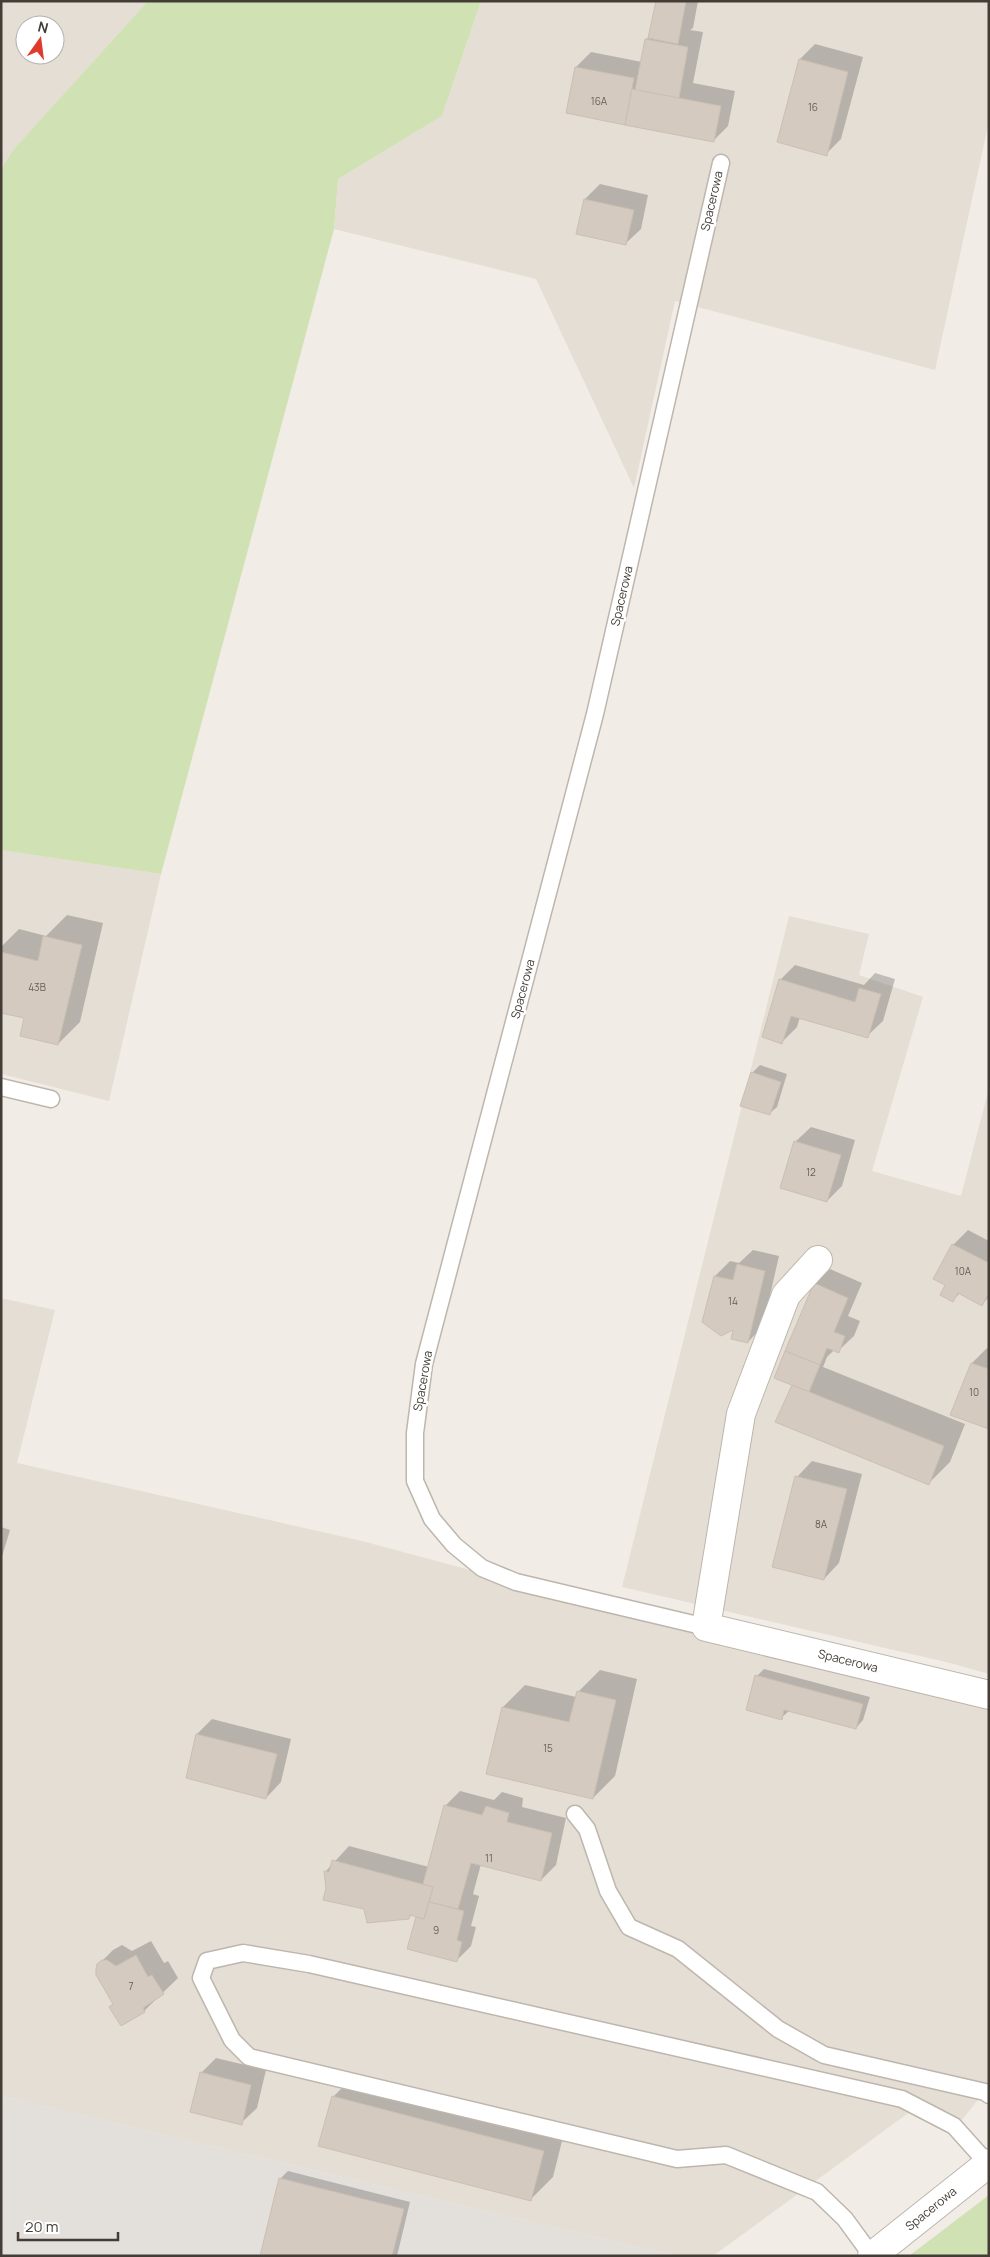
<svg xmlns="http://www.w3.org/2000/svg" width="990" height="2257" font-family="Manrope,sans-serif">
<style>
.residential{fill:#e4ded5;fill-rule:evenodd}
.industrial{fill:#e3dfdb}
.green{fill:#d0e1b3}
.shadow{fill:#0003}
.building{fill:#d4cac0;stroke:#cbbfb1}
.lines{fill:none;stroke-linecap:round;stroke-linejoin:round}
.service-casing{stroke:#beb6ad;stroke-width:19}
.minor-casing{stroke:#beb6ad;stroke-width:30}
.tertiary-casing{stroke:#beb6ad;stroke-width:30}
.service{stroke:#fff;stroke-width:16}
.minor{stroke:#fff;stroke-width:28}
.tertiary{stroke:#fff;stroke-width:28}
.labels{text-anchor:middle;stroke-width:5;stroke-linejoin:round;paint-order:stroke}
.number-label{font-size:10px;fill:#676058}
.street-label{font-size:12px;fill:#433d36;stroke:#fff}
</style>
<rect width="100%" height="100%" fill="#f1ede6"/>
<g class="residential">
<path d="M 1,1 L 148,1 L 13,150 L 1,169 ZM 25,25 L 55,25 L 55,55 L 25,55 Z"/>
<path d="M 481,1 L 989,1 L 989,121 L 935,370 L 675,301 L 634,488 L 536,279 L 334,229 L 338,179 L 442,116 Z"/>
<path d="M 1,850 L 161,874 L 109,1101 L 1,1074 Z"/>
<path d="M 789,916 L 869,934 L 859,975 L 923,997 L 872,1171 L 961,1196 L 989,1088 L 989,1674 L 950,1663 L 622,1587 Z"/>
<path d="M 1,1298 L 55,1310 L 17,1463 L 362,1541 L 989,1709 L 989,2086 L 962,2120 L 922,2103 L 713,2256 L 676,2256 L 1,2096 Z"/>
</g>
<path class="industrial" d="M 1,2096 L 676,2256 L 1,2256 Z"/>
<g class="green">
<path d="M 148,1 L 481,1 L 442,116 L 338,179 L 334,229 L 161,874 L 1,850 L 1,169 L 13,150 Z"/>
<path d="M 989,2195 L 989,2256 L 909,2256 Z"/>
</g>
<g class="shadow">
<path d="M 657,1 L 698,1 L 693,28 L 690,30 L 703,32 L 693,83 L 735,91 L 728,126 L 713,141 L 567,112 L 576,67 L 591,52 L 642,62 L 646,40 L 650,35 Z"/>
<path d="M 815,44 L 863,57 L 841,139 L 826,154 L 800,59 Z"/>
<path d="M 600,184 L 648,195 L 641,229 L 625,244 L 585,199 Z"/>
<path d="M 67,915 L 103,923 L 80,1022 L 58,1044 L 26,1017 L 1,1012 L 1,947 L 19,929 L 46,936 Z"/>
<path d="M 795,965 L 864,985 L 875,973 L 895,979 L 883,1021 L 867,1036 L 800,1017 L 797,1027 L 782,1042 L 780,980 Z"/>
<path d="M 760,1065 L 787,1074 L 777,1107 L 769,1114 L 752,1073 Z"/>
<path d="M 811,1127 L 855,1140 L 842,1186 L 827,1201 L 795,1142 Z"/>
<path d="M 968,1230 L 989,1241 L 989,1297 L 981,1305 L 960,1293 L 953,1300 L 947,1285 L 953,1245 Z"/>
<path d="M 753,1250 L 779,1256 L 763,1326 L 748,1342 L 735,1328 L 715,1276 L 730,1261 L 739,1263 Z"/>
<path d="M 830,1269 L 862,1283 L 848,1316 L 860,1321 L 854,1336 L 838,1351 L 834,1350 L 827,1357 L 823,1367 L 965,1424 L 950,1462 L 928,1484 L 794,1385 L 815,1284 Z"/>
<path d="M 987,1348 L 989,1349 L 989,1428 L 972,1363 Z"/>
<path d="M 812,1461 L 862,1474 L 839,1563 L 824,1579 L 797,1477 Z"/>
<path d="M 1,1527 L 10,1530 L 1,1560 Z"/>
<path d="M 764,1669 L 870,1697 L 863,1720 L 856,1728 L 789,1711 L 781,1718 L 757,1676 Z"/>
<path d="M 600,1670 L 637,1679 L 615,1776 L 593,1798 L 503,1707 L 525,1685 L 576,1697 L 578,1692 Z"/>
<path d="M 212,1719 L 291,1739 L 281,1782 L 266,1798 L 187,1777 L 197,1734 Z"/>
<path d="M 460,1791 L 494,1800 L 502,1792 L 523,1798 L 522,1807 L 566,1818 L 556,1865 L 541,1880 L 481,1864 L 473,1894 L 479,1896 L 471,1926 L 476,1927 L 471,1946 L 456,1961 L 409,1948 L 417,1916 L 412,1914 L 408,1918 L 365,1908 L 327,1888 L 326,1871 L 349,1846 L 429,1867 L 445,1806 Z"/>
<path d="M 151,1941 L 164,1963 L 168,1961 L 178,1978 L 144,2011 L 114,2003 L 98,1965 L 113,1950 L 122,1945 L 132,1951 Z"/>
<path d="M 216,2058 L 266,2070 L 257,2108 L 241,2123 L 201,2073 Z"/>
<path d="M 355,2075 L 565,2129 L 553,2177 L 531,2199 L 333,2097 Z"/>
<path d="M 288,2171 L 410,2202 L 397,2256 L 261,2256 L 280,2179 Z"/>
</g>
<g class="building">
<path d="M 656,1 L 686,1 L 678,44 L 648,38 Z"/>
<path d="M 645,39 L 688,47 L 679,98 L 635,90 Z"/>
<path d="M 799,59 L 848,72 L 827,156 L 777,142 Z"/>
<path d="M 575,67 L 634,78 L 625,125 L 566,113 Z"/>
<path d="M 632,89 L 721,106 L 714,142 L 625,125 Z"/>
<path d="M 584,199 L 634,210 L 626,245 L 576,234 Z"/>
<path d="M 43,936 L 82,945 L 58,1045 L 20,1036 L 24,1018 L 1,1013 L 1,952 L 38,961 Z"/>
<path d="M 779,979 L 855,1002 L 859,988 L 881,994 L 868,1038 L 791,1016 L 782,1044 L 762,1037 Z"/>
<path d="M 751,1072 L 781,1082 L 770,1115 L 740,1106 Z"/>
<path d="M 794,1141 L 841,1155 L 827,1202 L 780,1188 Z"/>
<path d="M 952,1244 L 989,1263 L 989,1293 L 982,1306 L 958,1293 L 953,1302 L 940,1295 L 945,1285 L 933,1279 Z"/>
<path d="M 737,1264 L 765,1271 L 748,1343 L 731,1339 L 733,1330 L 721,1336 L 702,1322 L 714,1276 L 733,1280 Z"/>
<path d="M 814,1283 L 848,1298 L 834,1332 L 845,1336 L 839,1353 L 827,1348 L 820,1365 L 785,1351 Z"/>
<path d="M 785,1351 L 820,1365 L 809,1392 L 774,1378 Z"/>
<path d="M 971,1363 L 989,1369 L 989,1429 L 950,1415 Z"/>
<path d="M 792,1385 L 944,1446 L 929,1485 L 775,1422 Z"/>
<path d="M 795,1476 L 847,1489 L 824,1580 L 772,1567 Z"/>
<path d="M 755,1675 L 863,1704 L 856,1729 L 784,1710 L 782,1720 L 746,1710 Z"/>
<path d="M 577,1691 L 616,1700 L 593,1799 L 486,1774 L 502,1707 L 569,1722 Z"/>
<path d="M 196,1734 L 277,1754 L 266,1799 L 186,1778 Z"/>
<path d="M 444,1805 L 482,1815 L 486,1806 L 509,1813 L 507,1822 L 552,1833 L 541,1881 L 471,1863 L 458,1909 L 429,1902 L 433,1887 L 423,1884 Z"/>
<path d="M 332,1860 L 433,1887 L 424,1919 L 410,1915 L 409,1919 L 367,1923 L 364,1909 L 323,1900 L 326,1888 L 324,1871 L 329,1872 Z"/>
<path d="M 429,1902 L 464,1911 L 457,1940 L 462,1942 L 457,1962 L 407,1949 L 416,1917 L 424,1919 Z"/>
<path d="M 136,1955 L 148,1977 L 152,1975 L 164,1994 L 143,2008 L 145,2012 L 121,2026 L 109,2007 L 113,2004 L 96,1975 L 96,1969 L 97,1964 L 102,1960 L 107,1960 L 116,1966 Z"/>
<path d="M 200,2072 L 251,2085 L 242,2125 L 190,2112 Z"/>
<path d="M 332,2096 L 544,2151 L 531,2201 L 318,2146 Z"/>
<path d="M 279,2178 L 404,2209 L 392,2256 L 260,2256 Z"/>
</g>
<g class="lines">
<defs>
<g id="service">
<path d="M 1,1087 L 51,1099"/>
<path d="M 706,1627 L 516,1582 L 482,1568 L 454,1545 L 432,1519 L 415,1481 L 415,1433 L 424,1364 L 595,714 L 721,163"/>
<path d="M 575,1814 L 587,1829 L 608,1891 L 629,1927 L 678,1949 L 778,2029 L 824,2055 L 985,2092 L 989,2095"/>
<path d="M 872,2256 L 845,2219 L 817,2192 L 726,2155 L 677,2159 L 249,2057 L 232,2040 L 201,1978 L 207,1961 L 243,1953 L 309,1964 L 902,2099 L 954,2126 L 988,2164"/>
</g>
<path id="minor" d="M 818,1260 L 786,1295 L 741,1414 L 706,1627 L 989,1695"/>
<path id="tertiary" d="M 872,2256 L 989,2163"/>
</defs>
<use href="#service" class="service-casing"/>
<use href="#minor" class="minor-casing"/>
<use href="#tertiary" class="tertiary-casing"/>
<use href="#service" class="service"/>
<use href="#minor" class="minor"/>
<use href="#tertiary" class="tertiary"/>
</g>
<g class="labels">
<g class="number-label">
<text x="599" y="105">16A</text>
<text x="813" y="111">16</text>
<text x="37" y="991">43B</text>
<text x="811" y="1176">12</text>
<text x="963" y="1275">10A</text>
<text x="733" y="1305">14</text>
<text x="974" y="1396">10</text>
<text x="821" y="1528">8A</text>
<text x="548" y="1752">15</text>
<text x="489" y="1862">11</text>
<text x="436" y="1934">9</text>
<text x="131" y="1990">7</text>
</g>
<g class="street-label">
<text transform="translate(712 201) rotate(-77)" y="4">Spacerowa</text>
<text transform="translate(622 596) rotate(-77)" y="4">Spacerowa</text>
<text transform="translate(523 989) rotate(-75)" y="4">Spacerowa</text>
<text transform="translate(423 1381) rotate(-80)" y="4">Spacerowa</text>
<text transform="translate(848 1661) rotate(14)" y="4">Spacerowa</text>
<text transform="translate(931 2209) rotate(-39)" y="4">Spacerowa</text>
</g>
</g>
<rect width="990" height="2257" fill="none" stroke="#433d36" stroke-width="5"/>
<g transform="translate(40 40) rotate(14)"><circle r="24" fill="#ffffff" stroke="#b4b1af"/>
<path d="M0-4L9 19L0 12L-9 19Z" fill="#e03a2e"/>
<text y="-8" font-size="14" font-weight="bold" text-anchor="middle" fill="#433d36">N</text>
</g>
<path d="M18 2232v8h100v-8" fill="none" stroke="#433d36" stroke-width="2.5"/>
<text x="25" y="2232" font-size="15" fill="#433d36" stroke="#ffffff" stroke-width="4" paint-order="stroke">20 m</text>
</svg>
